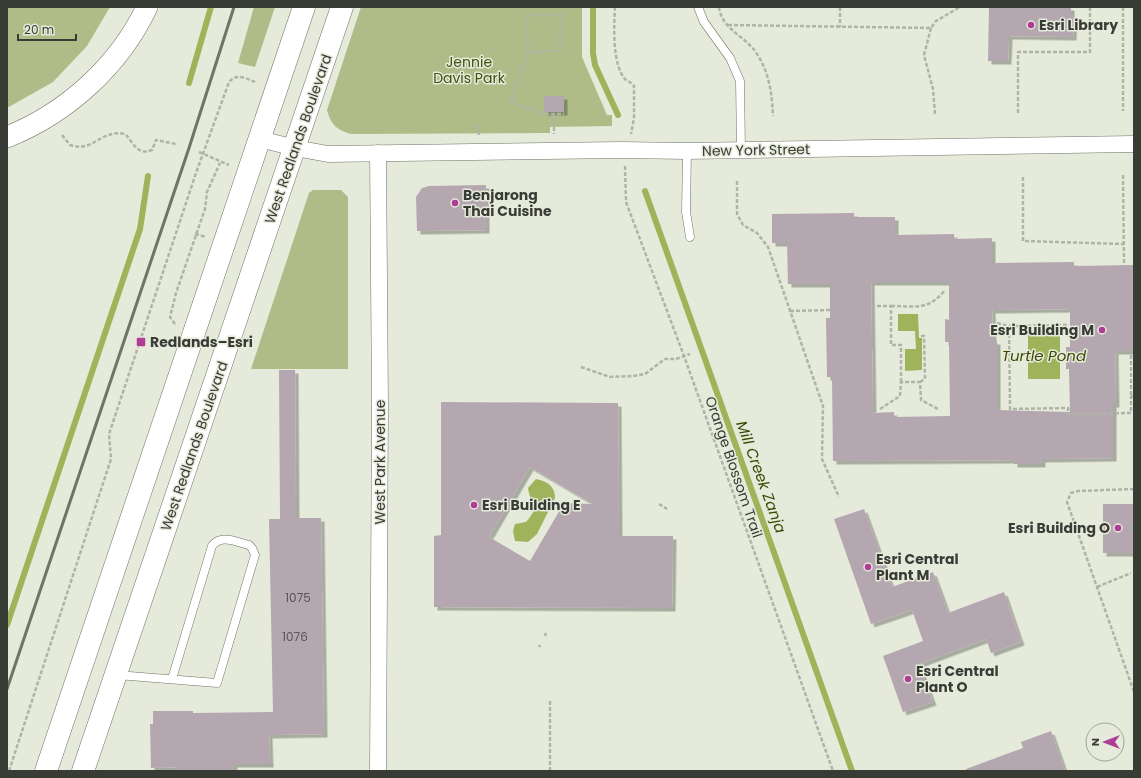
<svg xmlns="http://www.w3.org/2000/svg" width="1141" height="778" font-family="Poppins,sans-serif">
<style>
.green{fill:#afbc88}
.water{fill:#9fb45a}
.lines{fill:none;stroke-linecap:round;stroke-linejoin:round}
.stream{stroke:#9fb45a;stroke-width:6}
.building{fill:#b5a7b0;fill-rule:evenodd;filter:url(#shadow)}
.service-casing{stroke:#6f7366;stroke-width:9}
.minor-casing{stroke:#6f7366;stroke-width:17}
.tertiary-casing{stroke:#6f7366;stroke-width:22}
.primary-casing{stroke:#6f7366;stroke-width:23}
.path{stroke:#b0b4a7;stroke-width:2.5;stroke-dasharray:4 2;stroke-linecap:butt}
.service{stroke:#fff;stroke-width:8}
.minor{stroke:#fff;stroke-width:16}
.tertiary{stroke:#fff;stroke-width:21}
.primary{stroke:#fff;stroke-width:22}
.rail{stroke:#70736a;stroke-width:3}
.poi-dot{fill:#af3d98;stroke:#e5eada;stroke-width:1.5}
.labels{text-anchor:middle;stroke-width:3;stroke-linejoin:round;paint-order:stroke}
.number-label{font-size:12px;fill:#585654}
.poi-label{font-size:14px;font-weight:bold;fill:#393b35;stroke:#e5eada;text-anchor:start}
.park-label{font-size:14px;fill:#44500e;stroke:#e5eada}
.street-label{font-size:14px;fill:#393b35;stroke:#e5eada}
.water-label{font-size:15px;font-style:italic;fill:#3d4903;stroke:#e5eada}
</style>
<defs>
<filter id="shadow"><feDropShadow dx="3.5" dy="3.5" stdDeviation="0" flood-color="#0004"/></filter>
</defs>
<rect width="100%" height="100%" fill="#e5eada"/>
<g class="green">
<path d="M 7,7 L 110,7 L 87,46 L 53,82 L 7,108 Z"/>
<path d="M 254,7 L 275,7 L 255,67 L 238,63 Z"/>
<path d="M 361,7 L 582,7 L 582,57 L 607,115 L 612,115 L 612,126 L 550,127 L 550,133 L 351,134 C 337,130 331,125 327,110 Z"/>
<path d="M 313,190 L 341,190 L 348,197 L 348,369 L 251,369 L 309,193 Z"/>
</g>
<g class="water">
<path d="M 898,314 L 918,314 L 919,338 L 922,338 L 922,370 L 905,371 L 905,349 L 916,349 L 915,331 L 898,331 Z"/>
<rect x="1028" y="334" width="32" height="45"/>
<path d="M 536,479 C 547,481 555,486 555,498 L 537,534 L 528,542 L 515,541 L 513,531 L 515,524 L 526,522 C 542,504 530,505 528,488 Z"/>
</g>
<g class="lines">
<g class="stream">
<path d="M 593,7 L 593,53 L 595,65 L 618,115"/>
<path d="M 189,83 L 211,7"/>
<path d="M 645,191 L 852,771"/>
<path d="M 7,625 L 140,229 L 148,176"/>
</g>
</g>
<g class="building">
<path d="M 989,7 L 1071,7 L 1071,15 L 1074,15 L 1073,37 L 1009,36 L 1008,61 L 988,61 Z"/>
<rect x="544" y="96" width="20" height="16"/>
<path d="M 486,185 L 486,230 L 417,231 L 416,197 L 422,188 L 429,186 Z"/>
<path d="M 854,213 L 854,217 L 895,217 L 895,235 L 954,234 L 954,239 L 992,238 L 992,263 L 1074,262 L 1074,266 L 1134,265 L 1134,351 L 1115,351 L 1116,404 L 1113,404 L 1113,458 L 1042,459 L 1042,464 L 1014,464 L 1014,460 L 833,461 L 832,377 L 827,377 L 826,318 L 830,318 L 830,284 L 788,284 L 787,243 L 772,243 L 772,214 ZM 871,282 L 949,282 L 949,320 L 945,319 L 945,342 L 949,342 L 950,416 L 894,417 L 894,412 L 873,413 ZM 1070,309 L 1070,347 L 1066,347 L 1066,369 L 1069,369 L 1070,412 L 997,410 L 997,341 L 993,341 L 992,310 Z"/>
<path d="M 279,370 L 295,370 L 296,518 L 321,518 L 324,734 L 269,735 L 270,764 L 234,764 L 234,771 L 177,771 L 177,767 L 151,768 L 150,724 L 153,724 L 153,711 L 193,711 L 193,713 L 273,712 L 269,519 L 280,519 Z"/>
<path d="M 441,402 L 618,403 L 619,536 L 673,536 L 672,608 L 434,607 L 434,536 L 441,535 ZM 530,467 L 593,504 L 564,503 L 530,561 L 489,537 Z"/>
<rect x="1103" y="504" width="31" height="49"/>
<path d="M 864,509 L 892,587 L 933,572 L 948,613 L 1004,592 L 1021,642 L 991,653 L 986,639 L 919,664 L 933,702 L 903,712 L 883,656 L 923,641 L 912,610 L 871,624 L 834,519 Z"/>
<path d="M 1051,731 L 1065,771 L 966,771 L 966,769 L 1023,748 L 1021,742 Z"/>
</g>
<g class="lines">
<defs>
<g id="service">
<path d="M 698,7 L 704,22 L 730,58 L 740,81 L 741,149"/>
<path d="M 687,151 L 686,212 L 690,237"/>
<path d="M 117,675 L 217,683 L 255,555 L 252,548 L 249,545 C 236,542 221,534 212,546 L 172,679"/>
</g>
<g id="minor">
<path d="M 260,139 L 295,148 L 328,154 L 621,150 L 687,151 L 1134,144"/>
<path d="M 378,153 L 380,405 L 378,771"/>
</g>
<path id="tertiary" d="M 7,137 C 67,113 119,66 147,7"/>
<g id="primary">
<path d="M 46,771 L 304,7"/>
<path d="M 83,771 L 342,7"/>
</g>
</defs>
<use href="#service" class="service-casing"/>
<use href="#minor" class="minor-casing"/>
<use href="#tertiary" class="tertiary-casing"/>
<use href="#primary" class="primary-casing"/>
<g class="path">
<path d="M 615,7 C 614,26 612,64 625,79 C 627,81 630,82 633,84 L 634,86 L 634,118 L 631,134"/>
<path d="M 719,7 C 721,28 744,36 755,51 C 769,71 772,92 773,116"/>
<path d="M 840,7 L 840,27"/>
<path d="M 1123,7 L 1123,111"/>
<path d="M 728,25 L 931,28 L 936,21 L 960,7"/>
<path d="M 931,28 L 924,55 L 933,89 L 935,114"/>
<path d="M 528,52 L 560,51 L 561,15 L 527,15 L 528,52 L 511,102 L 544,114 L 564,114"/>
<path d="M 1018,113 L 1018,52 L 1090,52 L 1090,7"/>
<path d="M 554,115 L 554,134"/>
<path d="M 478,125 L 479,135"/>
<path d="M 62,135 L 70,145 C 94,153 100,129 125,134 C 133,141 136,156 152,150 L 156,140 L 176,144"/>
<path d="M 199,152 L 229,165"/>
<path d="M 625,166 L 626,202 L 684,356 L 833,771"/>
<path d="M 1123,175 L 1124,265"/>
<path d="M 1023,177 L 1023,241 L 1124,244"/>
<path d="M 737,181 L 737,214 L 743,225 L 757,233 L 768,247 L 823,406 L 822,459 L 839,497"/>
<path d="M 195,234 L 206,237"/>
<path d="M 871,306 L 891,306 L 891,345 L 901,345 L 901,382"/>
<path d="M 891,306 C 916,306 928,311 945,290"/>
<path d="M 790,311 L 830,310"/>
<path d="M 997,323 L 1009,326"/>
<path d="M 175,324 L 170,317 L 176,293 L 205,209 L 207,192 L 220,163"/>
<path d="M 1067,325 L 1009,326 L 1010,409 L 1068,408 L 1068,414 L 1131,413 L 1131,397 L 1134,395"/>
<path d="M 1131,355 L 1131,397"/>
<path d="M 581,367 L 610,377 L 633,376 L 645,374 L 665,359 L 676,359 L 690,354"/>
<path d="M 920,382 L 925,379 L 924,336 L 921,336"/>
<path d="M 880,409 L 900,396 L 901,382 L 920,382 L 921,400 L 938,409"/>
<path d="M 1134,489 L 1078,491 L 1071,493 L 1067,502 L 1134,692"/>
<path d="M 659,504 L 667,509"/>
<path d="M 1097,587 L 1131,573"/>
<path d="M 545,636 L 546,633"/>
<path d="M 539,647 L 540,645"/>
<path d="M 9,771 L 111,459 L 109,434 L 196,173 L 229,82 C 237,73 245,78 255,82"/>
<path d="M 550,771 L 550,701"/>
</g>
<use href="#service" class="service"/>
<use href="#minor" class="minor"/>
<use href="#tertiary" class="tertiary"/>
<use href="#primary" class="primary"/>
<path class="rail" d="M 7,689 L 189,148 L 234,7"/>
</g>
<g class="poi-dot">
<circle cx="1031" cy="25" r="4"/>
<circle cx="455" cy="203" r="4"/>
<circle cx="1102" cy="330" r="4"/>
<rect x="136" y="337" width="10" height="10" rx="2"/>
<circle cx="474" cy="505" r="4"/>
<circle cx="1118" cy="528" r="4"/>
<circle cx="868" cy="567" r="4"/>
<circle cx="908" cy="679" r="4"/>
</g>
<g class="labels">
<g class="number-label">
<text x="298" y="602">1075</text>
<text x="295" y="641">1076</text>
</g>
<g class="poi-label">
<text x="1039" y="30">Esri Library</text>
<text x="463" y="200">Benjarong<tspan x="463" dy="16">Thai Cuisine</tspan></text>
<text x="1094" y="335" text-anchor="end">Esri Building M</text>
<text x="150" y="347">Redlands–Esri</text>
<text x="482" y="510">Esri Building E</text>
<text x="1110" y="533" text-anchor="end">Esri Building O</text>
<text x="876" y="564">Esri Central<tspan x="876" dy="16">Plant M</tspan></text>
<text x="916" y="676">Esri Central<tspan x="916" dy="16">Plant O</tspan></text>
</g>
<g class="park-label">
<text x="469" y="67">Jennie<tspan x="469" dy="16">Davis Park</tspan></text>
</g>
<g class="street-label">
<text transform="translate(298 139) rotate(-71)" y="5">West Redlands Boulevard</text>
<text transform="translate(756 150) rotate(-1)" y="5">New York Street</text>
<text transform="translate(194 446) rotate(-71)" y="5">West Redlands Boulevard</text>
<text transform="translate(380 462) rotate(-90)" y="5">West Park Avenue</text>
<text transform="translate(734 467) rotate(71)" y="5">Orange Blossom Trail</text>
</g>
<g class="water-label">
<text x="1044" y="361">Turtle Pond</text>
<text transform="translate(761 477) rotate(70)" y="5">Mill Creek Zanja</text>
</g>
</g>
<rect width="1141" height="778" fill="none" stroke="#393b35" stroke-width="16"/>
<g transform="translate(1105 742) rotate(270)"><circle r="19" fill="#e5eada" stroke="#a0a498"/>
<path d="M0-3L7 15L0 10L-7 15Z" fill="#af3d98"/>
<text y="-6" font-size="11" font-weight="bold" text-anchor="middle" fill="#393b35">N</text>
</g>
<path d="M18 34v6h58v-6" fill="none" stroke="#393b35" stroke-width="2"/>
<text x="24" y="34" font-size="12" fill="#393b35" stroke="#e5eada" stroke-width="3" paint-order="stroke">20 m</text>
</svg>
